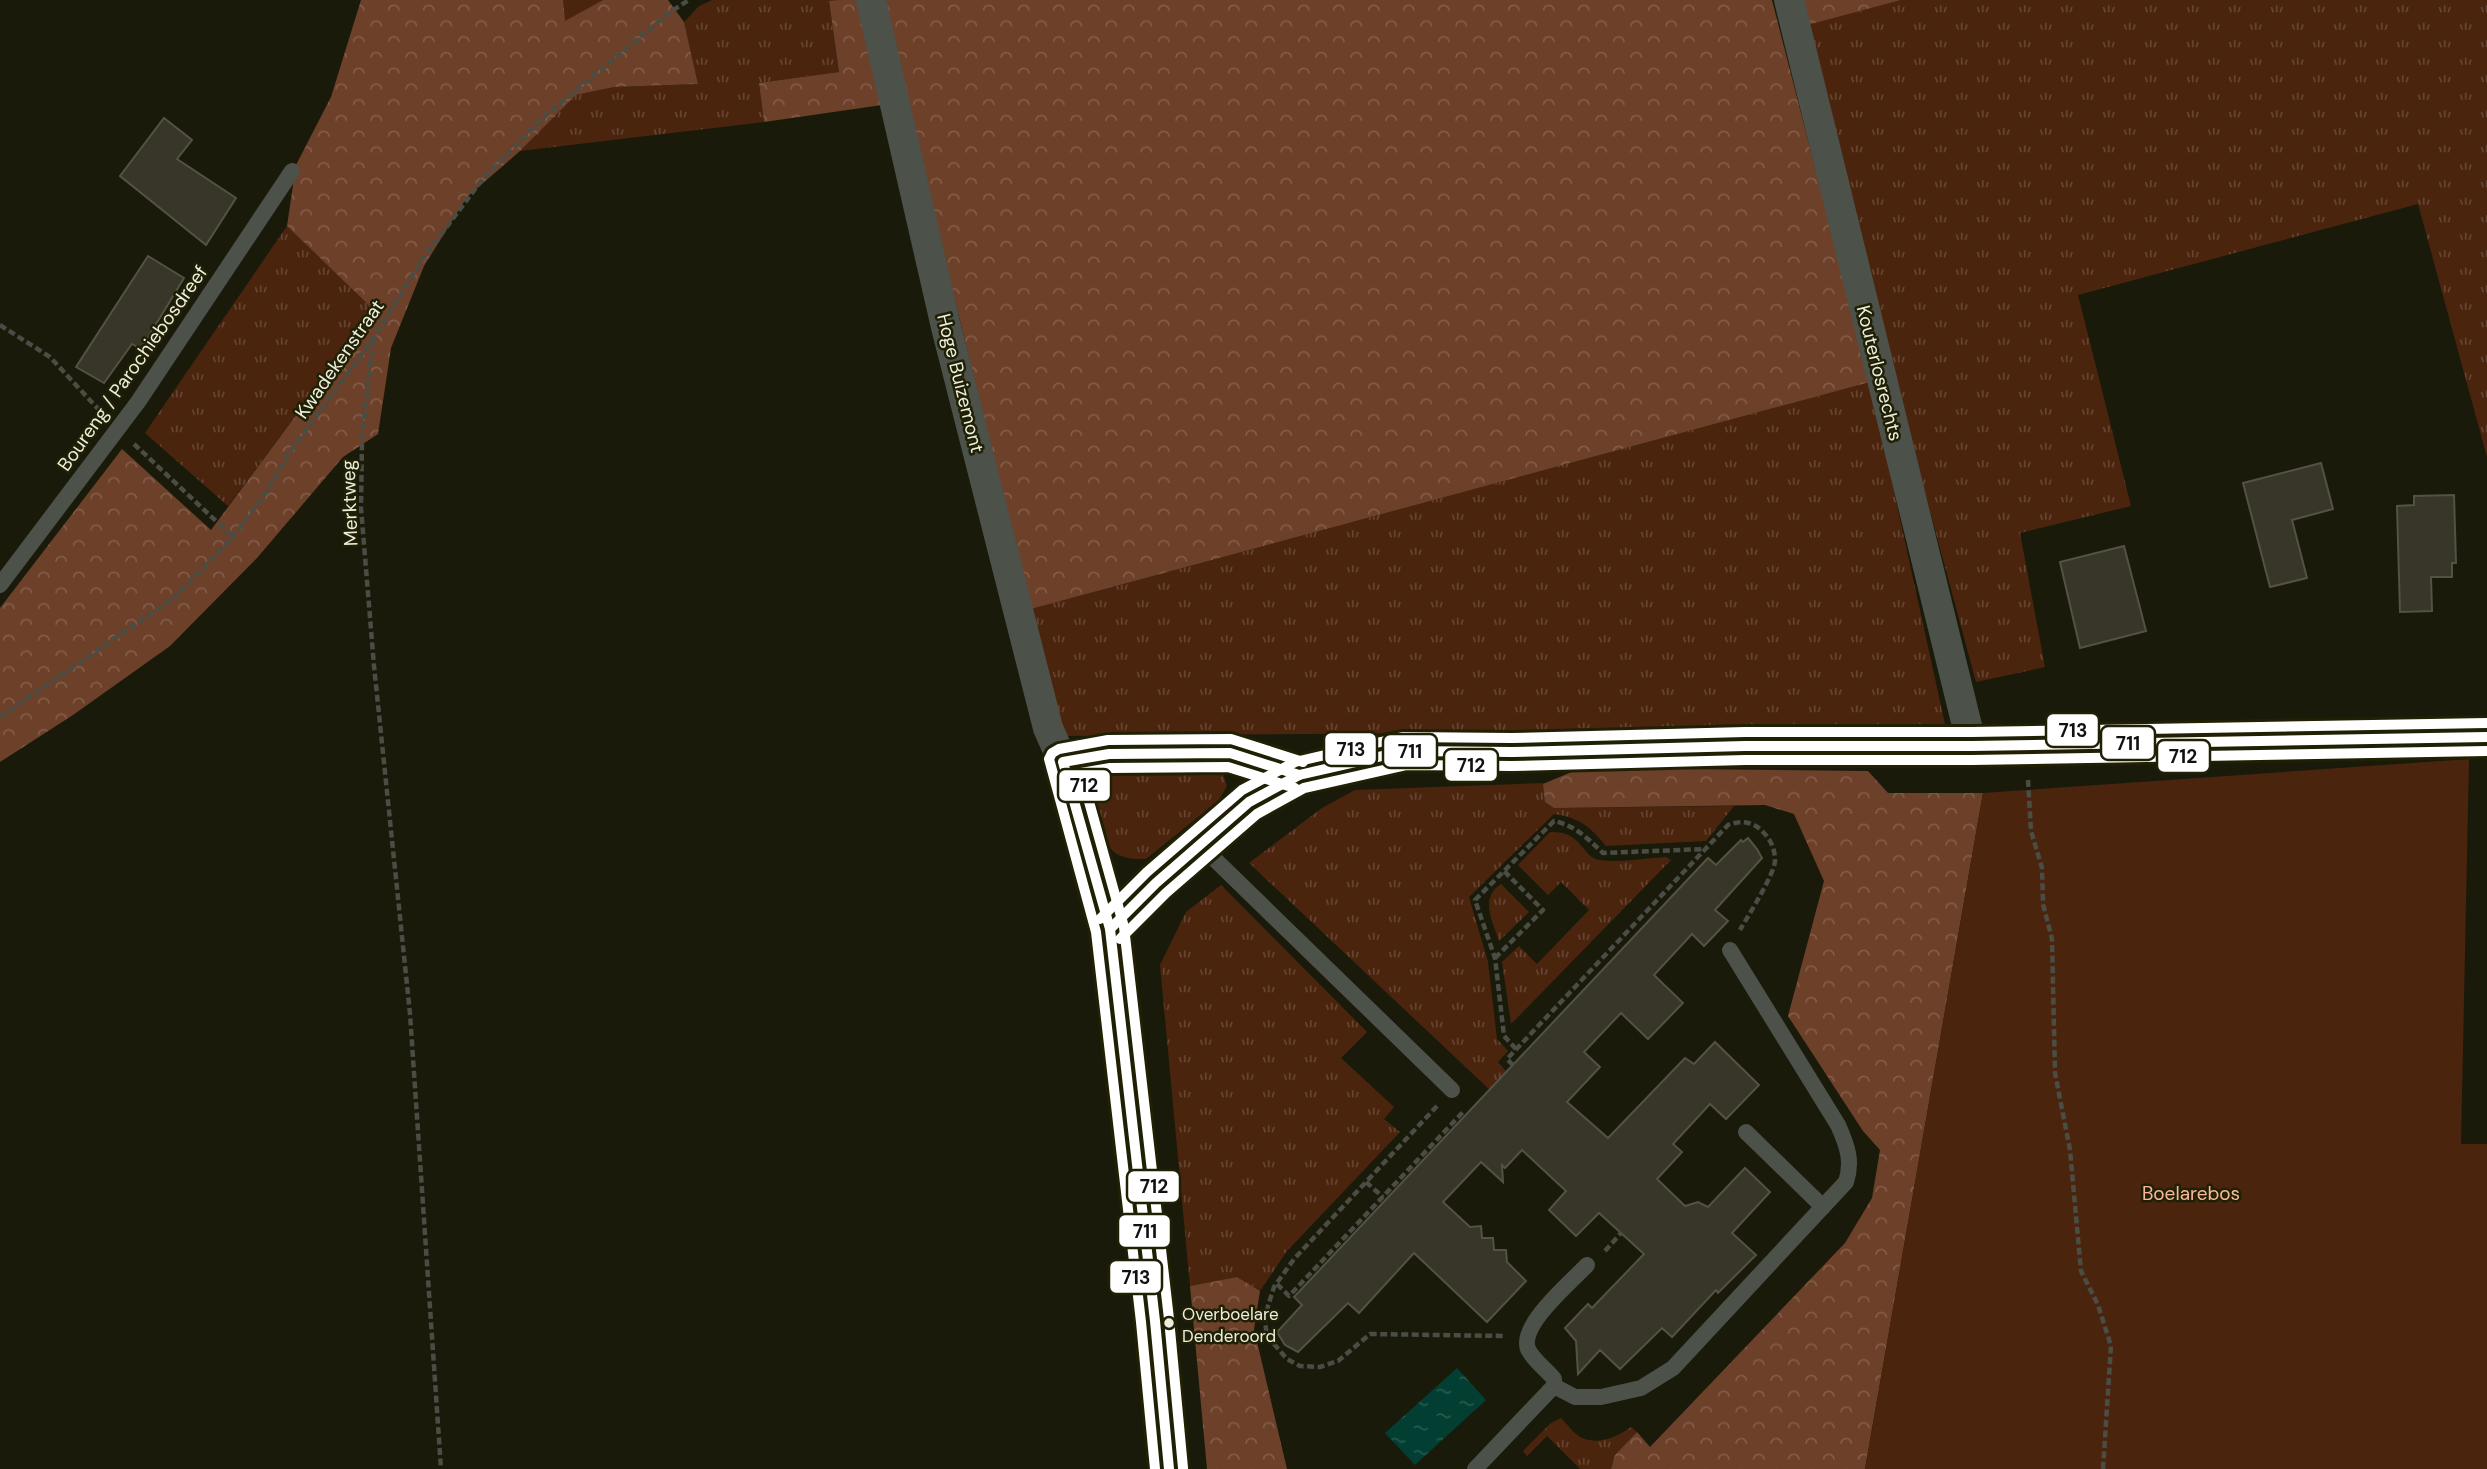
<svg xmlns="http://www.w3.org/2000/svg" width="2487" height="1469" font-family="'DM Sans',sans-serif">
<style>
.grass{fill:url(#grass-tufts)}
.forest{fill:url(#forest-crowns)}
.green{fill:#4b240e}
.water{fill:url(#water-ripples)}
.building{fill:#383529;stroke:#545145;stroke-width:2}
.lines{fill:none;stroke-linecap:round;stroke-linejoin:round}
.path{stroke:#4a4d44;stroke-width:4.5;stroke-dasharray:7 3.5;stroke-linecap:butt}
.lane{stroke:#4c524a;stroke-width:16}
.street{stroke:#4c524a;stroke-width:30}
.secondary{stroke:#4d544b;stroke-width:38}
.bus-1-casing{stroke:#202005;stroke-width:16}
.bus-2-casing{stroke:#202005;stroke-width:16}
.bus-3-casing{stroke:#202005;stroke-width:16}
.bus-1{stroke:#fff;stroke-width:10}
.bus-2{stroke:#fff;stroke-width:10}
.bus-3{stroke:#fff;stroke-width:10}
.bus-dot{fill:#edeede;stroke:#202005;stroke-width:2.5}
.labels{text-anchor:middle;stroke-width:5;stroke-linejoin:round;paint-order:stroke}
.bus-label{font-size:17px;fill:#edeede;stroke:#202005;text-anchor:start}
.street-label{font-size:19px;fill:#edeede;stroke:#202005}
.park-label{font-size:19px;fill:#fab799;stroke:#202005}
.line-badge{stroke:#202005;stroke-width:2.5}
.pale-badge-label{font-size:19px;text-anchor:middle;font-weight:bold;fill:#111}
</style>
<defs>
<pattern id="grass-tufts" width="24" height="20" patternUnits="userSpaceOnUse" patternTransform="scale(1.75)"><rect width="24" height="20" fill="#4b240e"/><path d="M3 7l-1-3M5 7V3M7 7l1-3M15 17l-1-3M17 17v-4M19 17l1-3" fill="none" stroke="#654431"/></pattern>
<pattern id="forest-crowns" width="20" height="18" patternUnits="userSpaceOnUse" patternTransform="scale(1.75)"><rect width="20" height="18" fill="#6d402a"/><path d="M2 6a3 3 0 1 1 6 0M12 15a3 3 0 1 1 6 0" fill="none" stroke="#825c48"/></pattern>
<pattern id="water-ripples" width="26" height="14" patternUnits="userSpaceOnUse" patternTransform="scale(1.75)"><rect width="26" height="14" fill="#023e32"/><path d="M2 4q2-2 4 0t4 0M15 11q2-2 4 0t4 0" fill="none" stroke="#275a4f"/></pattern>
</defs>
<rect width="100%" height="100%" fill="#1a1a0b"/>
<g class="grass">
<path d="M 563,0 L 603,0 L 564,22 Z"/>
<path d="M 712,0 L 839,0 L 829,2 L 839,72 L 759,83 L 764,122 L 520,151 L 576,95 L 614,87 L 698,84 L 684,22 L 699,6 Z"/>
<path d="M 1901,0 L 2487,0 L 2487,457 L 2418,204 L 2078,295 L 2131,506 L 2020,533 L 2045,667 L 1976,682 L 1887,351 L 1804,26 Z"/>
<path d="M 287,226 L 375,310 L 228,506 L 145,433 Z"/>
<path d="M 1870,382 L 1946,729 L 1065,736 L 1031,609 Z"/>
<path d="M 1113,771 L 1219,771 L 1223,774 L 1227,786 L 1219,800 L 1146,859 C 1136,859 1122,859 1114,852 C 1105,844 1102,833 1099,822 C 1092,799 1085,781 1113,771 Z"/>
<path d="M 1543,783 L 1545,802 L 1554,808 L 1734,806 L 1706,841 L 1606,846 C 1591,827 1578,817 1554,814 L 1469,897 L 1488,962 L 1497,1039 L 1508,1051 L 1498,1062 L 1507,1072 L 1490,1090 L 1249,863 L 1322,808 L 1355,790 Z"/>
<path d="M 1550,832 C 1584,831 1580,857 1600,860 C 1619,863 1647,858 1666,857 L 1671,860 L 1511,1024 L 1502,962 L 1519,946 L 1537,964 L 1589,910 L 1561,882 L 1548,895 L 1518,865 Z"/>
<path d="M 1501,884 L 1529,912 L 1499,941 C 1493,922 1479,898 1501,884 Z"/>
<path d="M 1221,885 L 1367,1032 L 1341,1058 L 1394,1107 L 1384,1119 L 1400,1132 L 1287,1251 L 1260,1291 L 1237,1277 L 1190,1286 L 1160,965 L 1186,912 Z"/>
<path d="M 1561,1418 C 1567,1424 1575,1435 1582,1438 C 1600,1445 1617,1437 1631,1427 L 1637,1432 L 1615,1455 L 1611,1469 L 1580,1469 L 1547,1436 L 1527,1456 L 1523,1451 L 1551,1423 Z"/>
</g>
<g class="forest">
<path d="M 361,0 L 563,0 L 565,21 L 603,0 L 668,0 L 684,22 L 698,84 L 614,87 L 576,95 L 520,151 L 467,197 L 424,266 L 391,348 L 378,434 L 343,457 L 257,558 L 170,646 L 73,715 L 0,762 L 0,608 L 122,449 L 211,530 L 374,310 L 287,226 L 296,165 L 331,97 Z"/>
<path d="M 839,0 L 861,0 L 882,105 L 764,122 L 759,83 L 839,72 L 829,1 Z"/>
<path d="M 881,0 L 1772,0 L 1870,382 L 1031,609 Z"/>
<path d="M 1797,0 L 1901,0 L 1804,26 Z"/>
<path d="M 1581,768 L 1868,771 L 1888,793 L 1983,793 L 1865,1469 L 1611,1469 L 1615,1455 L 1637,1432 L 1650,1447 L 1845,1243 L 1872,1198 L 1880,1150 L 1863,1131 L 1788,1016 L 1824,881 L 1794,814 L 1765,805 L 1554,808 L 1545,802 L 1543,784 Z"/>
<path d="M 1237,1277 L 1260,1291 L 1254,1329 L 1287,1469 L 1207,1469 L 1190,1286 Z"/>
</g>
<path class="green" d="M 2469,759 L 2461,1144 L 2487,1144 L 2487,1469 L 1865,1469 L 1983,793 Z"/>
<path class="water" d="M 1457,1368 L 1486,1400 L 1415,1465 L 1385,1433 Z"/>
<g class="building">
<path d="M 164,118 L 192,140 L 177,159 L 236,198 L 206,245 L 120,176 Z"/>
<path d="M 148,256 L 184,278 L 141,349 L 132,344 L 104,383 L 76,367 Z"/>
<path d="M 2321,463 L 2333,509 L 2292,520 L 2307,578 L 2270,587 L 2243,483 Z"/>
<path d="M 2454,495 L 2456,563 L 2452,563 L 2452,577 L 2431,577 L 2432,611 L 2400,612 L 2397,506 L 2414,505 L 2414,496 Z"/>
<path d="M 2124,546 L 2146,631 L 2080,648 L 2060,562 Z"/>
<path d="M 1748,838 L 1757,849 L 1762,858 L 1715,910 L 1728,921 L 1704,946 L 1692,934 L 1654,975 L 1683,1003 L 1648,1039 L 1621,1013 L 1584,1052 L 1600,1067 L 1567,1102 L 1608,1138 L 1685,1058 L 1694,1064 L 1715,1042 L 1759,1085 L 1726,1119 L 1710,1104 L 1673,1144 L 1682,1152 L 1657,1179 L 1685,1206 L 1698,1202 L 1708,1207 L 1745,1168 L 1770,1192 L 1732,1233 L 1756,1255 L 1718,1293 L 1716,1290 L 1672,1337 L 1662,1328 L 1620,1369 L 1600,1350 L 1578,1374 L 1576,1341 L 1565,1328 L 1588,1304 L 1592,1308 L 1644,1254 L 1599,1213 L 1576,1236 L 1549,1210 L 1566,1191 L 1522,1150 L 1505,1168 L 1502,1165 L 1503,1182 L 1481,1162 L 1443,1202 L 1470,1227 L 1481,1226 L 1482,1238 L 1493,1238 L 1494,1250 L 1506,1250 L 1507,1262 L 1526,1281 L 1487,1322 L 1414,1253 L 1359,1313 L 1348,1303 L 1298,1352 L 1285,1345 L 1277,1332 L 1302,1305 L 1294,1297 L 1708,858 L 1716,865 L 1741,840 L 1743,842 Z"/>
</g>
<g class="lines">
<g class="path">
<path d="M 0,325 L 50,357 L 100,411"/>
<path d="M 373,339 L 362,439 L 361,508 L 374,666 L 410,1014 L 441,1469"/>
<path d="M 134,444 L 233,537"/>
<path d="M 0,717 L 175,597 L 233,537 L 268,490 L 289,453 L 373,339 L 422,260 L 481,181 L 544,117 L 670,12 L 689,0"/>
<path d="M 2028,780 L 2031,831 L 2042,868 L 2043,904 L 2052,939 L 2055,1073 L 2070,1150 L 2081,1271 L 2098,1305 L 2111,1346 L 2103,1469"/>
<path d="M 1495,958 L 1543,910 L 1504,871"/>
<path d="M 1516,1049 L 1504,1036 L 1495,958 L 1475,900 L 1554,821 C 1576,826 1587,838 1603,853 L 1705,849"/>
<path d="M 1513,1065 L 1507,1059 L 1728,825 C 1741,820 1753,821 1763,832 C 1771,840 1775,849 1775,861 C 1774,875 1748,916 1740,930"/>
<path d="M 1437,1106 L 1294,1259 L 1274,1287 L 1268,1306 L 1265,1322 L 1267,1336 L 1287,1359 L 1300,1366 L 1320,1367 L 1338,1361 L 1370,1334 L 1505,1336"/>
<path d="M 1366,1182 L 1383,1197"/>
<path d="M 1605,1251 L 1621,1233"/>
<path d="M 1277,1284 L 1289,1296 L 1463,1112"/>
</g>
<g class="lane">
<path d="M 0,585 L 138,402 L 292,171"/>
<path d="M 1199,844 L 1452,1090"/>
<path d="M 1746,1132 L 1823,1207"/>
<path d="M 1554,1386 L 1575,1397 L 1601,1397 L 1641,1388 L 1673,1368 L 1846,1182 C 1853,1161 1847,1145 1838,1125 L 1730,950"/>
<path d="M 1475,1469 L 1554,1386 L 1554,1379 C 1546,1369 1533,1360 1528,1349 C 1519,1325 1571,1282 1587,1265"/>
</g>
<g class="street">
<path d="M 871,0 L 946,327 L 1048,728 L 1063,762"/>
<path d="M 1789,0 L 1972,746"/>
</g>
<g class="secondary">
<path d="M 1110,929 L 1156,883 L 1249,802 L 1299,775 L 1404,751 L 1512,752 L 1745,746 L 1972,746 L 2487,737"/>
<path d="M 1169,1469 L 1155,1321 L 1110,929 L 1063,762 L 1109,754 L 1230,753 L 1299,775"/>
</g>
<defs>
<g id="bus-1">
<path d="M 1110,929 L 1156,883 L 1249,802 L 1299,775 L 1404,751 L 1512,752 L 1745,746 L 1972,746 L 2487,737"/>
<path d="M 1169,1469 L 1155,1321 L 1110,929 L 1063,762 L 1109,754 L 1230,753 L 1299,775"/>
</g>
<g id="bus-2">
<path d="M 1120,939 L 1166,893 L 1257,814 L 1304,788 L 1406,765 L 1512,766 L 1745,760 L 1972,760 L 2487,751"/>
<path d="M 1183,1468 L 1169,1319 L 1124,927 L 1081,773 L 1110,768 L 1228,767 L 1295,788"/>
</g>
<g id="bus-3">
<path d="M 1100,919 L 1147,872 L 1242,790 L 1295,762 L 1402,737 L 1512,738 L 1745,732 L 1972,732 L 2487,723"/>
<path d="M 1155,1469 L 1141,1322 L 1096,932 L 1049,759 L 1052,753 L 1059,749 L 1108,740 L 1231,739 L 1303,762"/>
</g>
</defs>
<use href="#bus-1" class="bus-1-casing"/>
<use href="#bus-2" class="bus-2-casing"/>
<use href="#bus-3" class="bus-3-casing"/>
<use href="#bus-1" class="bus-1"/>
<use href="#bus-2" class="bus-2"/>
<use href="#bus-3" class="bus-3"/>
</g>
<circle class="bus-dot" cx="1169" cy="1323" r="6"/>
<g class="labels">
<g class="bus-label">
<text x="1182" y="1320">Overboelare<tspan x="1182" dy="22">Denderoord</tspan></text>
</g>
<g class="street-label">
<text transform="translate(339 359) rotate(-55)" y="7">Kwadekenstraat</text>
<text transform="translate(132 368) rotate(-55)" y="7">Boureng / Parochiebosdreef</text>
<text transform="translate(1880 373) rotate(76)" y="7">Kouterlosrechts</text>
<text transform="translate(961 383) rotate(76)" y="7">Hoge Buizemont</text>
<text transform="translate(349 503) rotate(-92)" y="7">Merktweg</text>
</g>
<g class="park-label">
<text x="2191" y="1200">Boelarebos</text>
</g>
</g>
<g class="line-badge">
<rect x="2046" y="713" width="53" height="34" rx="7" fill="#fff"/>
<rect x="2101" y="726" width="54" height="34" rx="7" fill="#fff"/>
<rect x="1324" y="732" width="53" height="34" rx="7" fill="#fff"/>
<rect x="1383" y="734" width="54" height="34" rx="7" fill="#fff"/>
<rect x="2157" y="740" width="53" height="33" rx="7" fill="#fff"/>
<rect x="1444" y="749" width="54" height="33" rx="7" fill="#fff"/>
<rect x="1058" y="769" width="53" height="33" rx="7" fill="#fff"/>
<rect x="1127" y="1170" width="53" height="33" rx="7" fill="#fff"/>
<rect x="1118" y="1214" width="53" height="34" rx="7" fill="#fff"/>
<rect x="1109" y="1260" width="53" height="34" rx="7" fill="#fff"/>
</g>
<g class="pale-badge-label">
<text x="2073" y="737">713</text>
<text x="2128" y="750">711</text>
<text x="1351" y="756">713</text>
<text x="1410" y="758">711</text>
<text x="2183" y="763">712</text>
<text x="1471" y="772">712</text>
<text x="1084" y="792">712</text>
<text x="1154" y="1193">712</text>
<text x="1145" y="1238">711</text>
<text x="1136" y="1284">713</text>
</g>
</svg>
